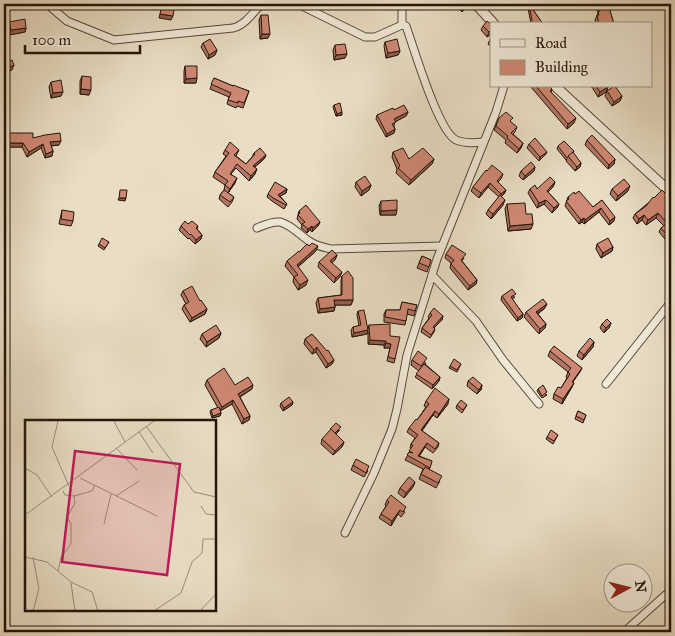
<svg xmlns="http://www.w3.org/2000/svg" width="675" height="636" font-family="'IM FELL Great Primer',serif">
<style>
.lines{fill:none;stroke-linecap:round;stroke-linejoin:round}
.minor-casing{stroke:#554739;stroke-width:9}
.tertiary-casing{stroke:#554739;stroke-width:11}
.minor{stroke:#f1ead9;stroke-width:7}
.tertiary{stroke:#f1ead9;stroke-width:9}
.wall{fill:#b27563;stroke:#24150a}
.shaded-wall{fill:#915f50;stroke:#24150a}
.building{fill:#cf8873;stroke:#24150a}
.inset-road{fill:none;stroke:#9a8e7a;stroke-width:1}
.view{fill:#c2185b;fill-opacity:0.15;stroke:#c2185b;stroke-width:2.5}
.inset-edge{fill:none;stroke:#24150a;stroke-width:2.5}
</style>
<rect width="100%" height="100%" fill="#e9dec5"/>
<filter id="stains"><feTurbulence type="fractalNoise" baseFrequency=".004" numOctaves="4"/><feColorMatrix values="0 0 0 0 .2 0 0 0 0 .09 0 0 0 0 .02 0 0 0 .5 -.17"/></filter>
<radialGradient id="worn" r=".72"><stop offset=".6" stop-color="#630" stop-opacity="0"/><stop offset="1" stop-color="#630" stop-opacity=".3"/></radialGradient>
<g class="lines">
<defs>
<g id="minor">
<path d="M 47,4 L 67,21 L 114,40 L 233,28 C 245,25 253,13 261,4"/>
<path d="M 298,4 L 365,37 L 375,37 L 402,25"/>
<path d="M 402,4 L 402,25 L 406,26 C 414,48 438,131 456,140 C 465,144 475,143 483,142"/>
<path d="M 257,228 C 264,225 272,221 280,222 C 290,224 300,235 309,241 C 316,246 323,247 331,249 L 442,246"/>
<path d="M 432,275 L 476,321 L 503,360 L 539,404"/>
<path d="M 606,384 L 671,302"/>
<path d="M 345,533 L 374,473 L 392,429 L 397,409 L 407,355 L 437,259 L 496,112 L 504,86"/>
<path d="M 624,632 L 671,590"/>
</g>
<g id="tertiary">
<path d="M 476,4 L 494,24"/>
<path d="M 555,86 L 671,193"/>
</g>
</defs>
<use href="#minor" class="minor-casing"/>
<use href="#tertiary" class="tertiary-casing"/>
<use href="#minor" class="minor"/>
<use href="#tertiary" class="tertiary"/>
</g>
<g class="wall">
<path d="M 455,4 L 469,4 L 462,12 Z"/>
<path d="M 507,4 L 518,4 L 517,6 L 511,10 Z"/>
<path d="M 529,4 L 543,24 L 531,24 L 528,8 Z"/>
<path d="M 595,4 L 608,4 L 614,24 L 596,24 L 595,20 L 598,13 Z"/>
<path d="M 261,15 L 268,38 L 260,39 L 259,20 Z"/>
<path d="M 9,22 L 26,28 L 25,32 L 9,35 L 8,26 Z"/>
<path d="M 491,24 L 491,34 L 487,37 L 481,30 L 483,26 Z"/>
<path d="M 491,37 L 491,47 L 488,44 Z"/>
<path d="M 385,42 L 400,51 L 398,55 L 386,58 L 384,46 Z"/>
<path d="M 203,43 L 217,50 L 215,55 L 208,59 L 201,47 Z"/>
<path d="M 335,45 L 345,58 L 334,60 L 333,50 Z"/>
<path d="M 185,66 L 196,83 L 184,83 L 184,71 Z"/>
<path d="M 82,76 L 89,95 L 80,94 L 80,81 Z"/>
<path d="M 214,78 L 233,86 L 249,91 L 243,108 L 237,106 L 236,108 L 227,104 L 229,97 L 210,89 Z"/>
<path d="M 51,82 L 61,96 L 51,98 L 49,87 Z"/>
<path d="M 530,86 L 549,86 L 552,89 L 551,92 L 574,123 L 567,129 Z"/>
<path d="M 591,86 L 607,86 L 608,87 L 606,92 L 598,97 L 592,87 L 591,87 Z"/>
<path d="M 607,91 L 622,96 L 620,101 L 612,106 L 605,96 Z"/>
<path d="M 334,105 L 342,115 L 336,116 L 333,107 Z"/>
<path d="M 394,110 L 408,112 L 406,116 L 395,122 L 394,126 L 395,129 L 394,133 L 386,137 L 376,119 L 377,115 Z"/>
<path d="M 499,118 L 511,123 L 517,127 L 515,132 L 513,134 L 523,143 L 521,148 L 517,153 L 505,143 L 506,140 L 494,130 Z"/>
<path d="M 33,138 L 59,145 L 51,146 L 53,151 L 52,156 L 45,158 L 41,148 L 27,157 L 22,147 L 4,147 Z"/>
<path d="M 587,140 L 615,159 L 614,164 L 608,169 L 585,145 Z"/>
<path d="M 529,144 L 547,152 L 545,155 L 539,161 L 527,148 Z"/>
<path d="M 558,146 L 574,151 L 573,153 L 581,163 L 580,167 L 575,171 L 566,161 L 567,159 L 566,160 L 557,149 Z"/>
<path d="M 225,150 L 239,150 L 236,156 L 246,164 L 252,157 L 254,153 L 266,155 L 264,159 L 255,167 L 255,174 L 249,181 L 236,168 L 231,174 L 235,183 L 228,193 L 234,197 L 232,202 L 228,207 L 219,199 L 220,195 L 224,190 L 225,185 L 213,177 L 215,172 L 226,156 L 223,154 Z"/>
<path d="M 393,152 L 409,159 L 434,159 L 432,164 L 409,185 L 396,173 L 397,169 L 392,157 Z"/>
<path d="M 535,167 L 534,171 L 523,180 L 519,176 L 521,171 Z"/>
<path d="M 487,171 L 503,174 L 501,179 L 498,182 L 506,190 L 504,194 L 501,197 L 503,205 L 491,219 L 486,214 L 488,210 L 499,197 L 488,187 L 479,198 L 471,191 L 473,187 Z"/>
<path d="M 356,182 L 371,185 L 369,190 L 361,196 L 355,187 Z"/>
<path d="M 555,182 L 553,187 L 548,192 L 559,204 L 557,208 L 552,213 L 544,204 L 537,208 L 528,193 L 530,189 L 537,189 Z"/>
<path d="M 287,189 L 286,193 L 280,196 L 287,204 L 284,209 L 272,201 L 267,197 L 268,194 Z"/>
<path d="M 612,189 L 628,191 L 616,201 L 610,194 Z"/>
<path d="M 575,194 L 593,207 L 602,200 L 614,221 L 609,225 L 599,212 L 584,224 L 582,222 L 579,224 L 565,206 L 568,197 Z"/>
<path d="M 654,198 L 671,199 L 671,244 L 670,245 L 659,232 L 661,228 L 664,226 L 656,218 L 646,225 L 642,220 L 637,224 L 633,218 L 635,214 Z"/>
<path d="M 381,201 L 396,215 L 380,215 L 379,206 Z"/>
<path d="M 507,204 L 526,214 L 531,229 L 508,231 L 505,209 Z"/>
<path d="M 62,210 L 73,221 L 71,226 L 59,224 Z"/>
<path d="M 299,211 L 320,222 L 318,226 L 312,232 L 310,230 L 307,233 L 301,228 L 302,225 L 297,219 Z"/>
<path d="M 188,224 L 198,226 L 197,229 L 202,235 L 201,239 L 195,244 L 189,238 L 188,239 L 179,230 L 181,226 Z"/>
<path d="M 109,242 L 104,250 L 98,246 L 99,244 Z"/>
<path d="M 597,244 L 613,247 L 612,251 L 601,258 L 596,249 Z"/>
<path d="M 309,246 L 316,251 L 298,267 L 306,285 L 298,290 L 293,282 L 294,277 L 285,266 L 287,261 L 299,252 Z"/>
<path d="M 446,254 L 464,258 L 462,261 L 477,280 L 476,284 L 468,290 L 450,268 L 451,263 L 445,258 Z"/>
<path d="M 337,255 L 335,260 L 332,263 L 340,277 L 334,283 L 318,267 L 319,262 Z"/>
<path d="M 422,256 L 431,260 L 427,272 L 417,268 Z"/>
<path d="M 342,276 L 353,300 L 351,305 L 335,305 L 335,307 L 334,311 L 318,313 L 316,303 L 318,298 L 341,295 L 341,280 Z"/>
<path d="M 183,291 L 200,301 L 207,309 L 205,314 L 190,322 L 182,309 L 184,305 L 186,304 L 181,295 Z"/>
<path d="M 502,296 L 515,297 L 512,299 L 523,314 L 522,318 L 517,321 L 501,300 Z"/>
<path d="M 402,302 L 417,305 L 414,316 L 407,314 L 405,325 L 384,322 L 384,314 L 386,310 L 400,310 Z"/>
<path d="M 545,308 L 538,314 L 546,324 L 545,328 L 539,334 L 524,317 L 526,312 Z"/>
<path d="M 358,311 L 368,329 L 369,325 L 390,336 L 395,359 L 394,363 L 387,361 L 390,348 L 384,348 L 384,345 L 368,344 L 368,332 L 367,334 L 352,337 L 351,330 L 353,327 L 359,326 L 357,314 Z"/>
<path d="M 430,313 L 443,316 L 442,320 L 434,328 L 435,329 L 434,332 L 430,338 L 421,332 L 422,328 L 429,318 L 428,317 Z"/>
<path d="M 611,323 L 609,328 L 604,333 L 600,328 L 602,324 Z"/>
<path d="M 221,333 L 219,338 L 206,347 L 200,339 L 202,334 Z"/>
<path d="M 312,334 L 334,360 L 332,364 L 326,368 L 316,352 L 312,354 L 304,344 L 305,339 Z"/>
<path d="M 594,342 L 593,347 L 582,360 L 577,356 L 579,351 Z"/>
<path d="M 550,351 L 582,368 L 580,372 L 573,382 L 572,387 L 562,404 L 553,399 L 554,394 L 561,388 L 567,378 L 566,377 L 568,372 L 548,356 Z"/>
<path d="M 412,360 L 426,363 L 425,364 L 440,377 L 439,381 L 432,389 L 415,377 L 419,371 L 411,365 Z"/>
<path d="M 461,364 L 457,372 L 449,368 L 450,366 Z"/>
<path d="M 207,380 L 235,385 L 252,389 L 240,397 L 250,416 L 249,420 L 242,424 L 232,404 L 220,411 L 221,413 L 220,416 L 212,418 L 210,412 L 211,410 L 218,408 L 205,385 Z"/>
<path d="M 468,381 L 482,385 L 481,390 L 477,394 L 467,386 Z"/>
<path d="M 538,389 L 547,395 L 542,398 L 537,391 Z"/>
<path d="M 426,401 L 448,404 L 437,418 L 433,415 L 422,431 L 439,443 L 438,447 L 433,453 L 425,447 L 419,456 L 432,461 L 429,470 L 440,481 L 436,488 L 419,479 L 423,469 L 405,460 L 411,449 L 410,448 L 411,444 L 415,438 L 407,432 L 409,428 L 417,420 L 426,407 L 424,406 Z"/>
<path d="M 293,402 L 292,405 L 283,411 L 280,406 L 281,403 Z"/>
<path d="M 457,405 L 467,405 L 462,413 L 456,408 Z"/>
<path d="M 578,411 L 586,415 L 583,423 L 575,419 Z"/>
<path d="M 340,430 L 336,434 L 344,442 L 342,447 L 333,455 L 321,444 L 322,439 Z"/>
<path d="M 558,435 L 553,444 L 546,439 L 547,437 Z"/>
<path d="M 353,465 L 368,471 L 364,477 L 351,470 Z"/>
<path d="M 415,482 L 413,487 L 404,498 L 398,493 L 400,488 Z"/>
<path d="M 387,500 L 405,512 L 401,517 L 398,514 L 391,526 L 379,518 L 381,514 L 386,506 L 385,505 Z"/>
</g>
<g class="shaded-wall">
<path d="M 466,4 L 469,4 L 462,12 L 463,7 Z"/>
<path d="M 514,4 L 518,4 L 517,6 L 511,10 L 512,5 Z"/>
<path d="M 160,14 L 173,16 L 171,20 L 159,18 Z"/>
<path d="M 26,28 L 25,32 L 9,35 L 11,30 Z"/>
<path d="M 491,31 L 491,34 L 487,37 L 489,32 Z"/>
<path d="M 262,34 L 270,34 L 268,38 L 260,39 Z"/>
<path d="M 217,50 L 215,55 L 208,59 L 209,55 Z"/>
<path d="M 400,51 L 398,55 L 386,58 L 388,53 Z"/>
<path d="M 347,54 L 345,58 L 334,60 L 336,55 Z"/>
<path d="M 14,65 L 12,70 L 4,74 L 4,70 Z"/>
<path d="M 197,78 L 196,83 L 184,83 L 186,79 Z"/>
<path d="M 608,87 L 606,92 L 598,97 L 600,92 Z"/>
<path d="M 81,89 L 91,90 L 89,95 L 80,94 Z"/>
<path d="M 63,92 L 61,96 L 51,98 L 53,93 Z"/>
<path d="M 622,96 L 620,101 L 612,106 L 614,102 Z"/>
<path d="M 342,112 L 342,115 L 336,116 L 337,114 Z"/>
<path d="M 408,112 L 406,116 L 393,123 L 394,119 Z"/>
<path d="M 576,118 L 574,123 L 567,129 L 568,124 Z"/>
<path d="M 395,129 L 394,133 L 386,137 L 387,134 Z"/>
<path d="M 61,141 L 59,145 L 48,146 L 50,142 Z"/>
<path d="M 4,143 L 23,143 L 22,147 L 4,147 Z"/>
<path d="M 523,143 L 521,148 L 517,153 L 519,149 Z"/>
<path d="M 43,144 L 41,148 L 27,157 L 29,152 Z"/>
<path d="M 53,151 L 52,156 L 45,158 L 46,154 Z"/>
<path d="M 547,152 L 545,155 L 539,161 L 540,157 Z"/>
<path d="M 266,155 L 264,159 L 251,170 L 253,166 Z"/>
<path d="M 434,159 L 432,164 L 409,185 L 411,180 Z"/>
<path d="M 615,159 L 614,164 L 608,169 L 609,165 Z"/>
<path d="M 581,163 L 580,167 L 575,171 L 577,167 Z"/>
<path d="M 535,167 L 534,171 L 523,180 L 525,176 Z"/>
<path d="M 257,169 L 255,174 L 249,181 L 251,176 Z"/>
<path d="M 237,178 L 235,183 L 228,193 L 230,189 Z"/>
<path d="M 555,182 L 553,187 L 545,195 L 547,191 Z"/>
<path d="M 490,183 L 488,187 L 479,198 L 481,193 Z"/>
<path d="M 371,185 L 369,190 L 361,196 L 362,191 Z"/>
<path d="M 630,186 L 628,191 L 616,201 L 618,196 Z"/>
<path d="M 287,189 L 286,193 L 277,198 L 278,195 Z"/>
<path d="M 506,190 L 504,194 L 500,198 L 501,194 Z"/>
<path d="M 119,198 L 126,198 L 125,201 L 118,200 Z"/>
<path d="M 505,200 L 503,205 L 491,219 L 493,214 Z"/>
<path d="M 546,200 L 544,204 L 537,208 L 539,203 Z"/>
<path d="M 559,204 L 557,208 L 552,213 L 554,208 Z"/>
<path d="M 601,208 L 599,212 L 584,224 L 585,220 Z"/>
<path d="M 397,210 L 396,215 L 380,215 L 381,211 Z"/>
<path d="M 658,213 L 656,218 L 646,225 L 648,220 Z"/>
<path d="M 644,215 L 642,220 L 637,224 L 639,219 Z"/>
<path d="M 615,217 L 614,221 L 609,225 L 610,221 Z"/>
<path d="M 584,218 L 582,222 L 579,224 L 581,220 Z"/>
<path d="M 320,222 L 318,226 L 312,232 L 313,228 Z"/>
<path d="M 533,224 L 531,229 L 508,231 L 510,226 Z"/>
<path d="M 312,226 L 310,230 L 307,233 L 308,229 Z"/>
<path d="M 202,235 L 201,239 L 195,244 L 196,240 Z"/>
<path d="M 318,246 L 316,251 L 295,269 L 297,265 Z"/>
<path d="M 613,247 L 612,251 L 601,258 L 603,253 Z"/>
<path d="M 337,255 L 335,260 L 329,266 L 330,261 Z"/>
<path d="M 342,272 L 340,277 L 334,283 L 336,278 Z"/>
<path d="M 308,280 L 306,285 L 298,290 L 300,285 Z"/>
<path d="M 477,280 L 476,284 L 468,290 L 470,286 Z"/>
<path d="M 334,300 L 353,300 L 351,305 L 333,305 Z"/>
<path d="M 547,304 L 545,308 L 534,316 L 536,312 Z"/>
<path d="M 335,307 L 334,311 L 318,313 L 320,309 Z"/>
<path d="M 207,309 L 205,314 L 190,322 L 192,318 Z"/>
<path d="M 523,314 L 522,318 L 517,321 L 518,318 Z"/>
<path d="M 443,316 L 442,320 L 431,331 L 433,327 Z"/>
<path d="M 611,323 L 609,328 L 604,333 L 606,328 Z"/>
<path d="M 546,324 L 545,328 L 539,334 L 540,329 Z"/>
<path d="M 368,330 L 367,334 L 352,337 L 354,333 Z"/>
<path d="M 221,333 L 219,338 L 206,347 L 207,342 Z"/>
<path d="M 370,340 L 386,341 L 384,345 L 368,344 Z"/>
<path d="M 594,342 L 593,347 L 582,360 L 584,355 Z"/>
<path d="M 386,343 L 391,344 L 390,348 L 384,348 Z"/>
<path d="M 317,347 L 316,352 L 312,354 L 314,350 Z"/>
<path d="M 334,360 L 332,364 L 326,368 L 328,364 Z"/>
<path d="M 440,377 L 439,381 L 432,389 L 433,385 Z"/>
<path d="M 574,383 L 572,387 L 562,404 L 563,399 Z"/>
<path d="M 253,385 L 252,389 L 236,399 L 238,394 Z"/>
<path d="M 482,385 L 481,390 L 477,394 L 479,390 Z"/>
<path d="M 449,399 L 448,404 L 437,418 L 439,414 Z"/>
<path d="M 233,400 L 232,404 L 220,411 L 222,407 Z"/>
<path d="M 293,402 L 292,405 L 283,411 L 284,408 Z"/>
<path d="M 435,411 L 433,415 L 419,434 L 421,430 Z"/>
<path d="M 221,413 L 220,416 L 212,418 L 213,416 Z"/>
<path d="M 250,416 L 249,420 L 242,424 L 244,419 Z"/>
<path d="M 344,442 L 342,447 L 333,455 L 335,451 Z"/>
<path d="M 427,443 L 425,447 L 417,460 L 418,456 Z"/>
<path d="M 415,482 L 413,487 L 404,498 L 406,493 Z"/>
<path d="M 400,510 L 398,514 L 391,526 L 392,521 Z"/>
</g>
<g class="building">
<path d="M 162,4 L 168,5 L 169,4 L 175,4 L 173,16 L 160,14 Z"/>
<path d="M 461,4 L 466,4 L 463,7 Z"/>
<path d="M 529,4 L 543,24 L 534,24 L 532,21 Z"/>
<path d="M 598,4 L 608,4 L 614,24 L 599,24 L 597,15 L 599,15 L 598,12 L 600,11 Z"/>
<path d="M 261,15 L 268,15 L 270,34 L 262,34 Z"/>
<path d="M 25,19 L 26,28 L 11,30 L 9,22 Z"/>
<path d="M 487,21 L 491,24 L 491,31 L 489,32 L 483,26 Z"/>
<path d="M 210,39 L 217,50 L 209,55 L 203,43 Z"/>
<path d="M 397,39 L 400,51 L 388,53 L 385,42 Z"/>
<path d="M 345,44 L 347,54 L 336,55 L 335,45 Z"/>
<path d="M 12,60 L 14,65 L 4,70 L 4,63 Z"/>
<path d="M 185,66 L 197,66 L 197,78 L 186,79 Z"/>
<path d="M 82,76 L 91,77 L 91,90 L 81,89 Z"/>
<path d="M 214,78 L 233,86 L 233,85 L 249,91 L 244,103 L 238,101 L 238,103 L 228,100 L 231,93 L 211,84 Z"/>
<path d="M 61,80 L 63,92 L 53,93 L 51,82 Z"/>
<path d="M 536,86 L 549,86 L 552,89 L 550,91 L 576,118 L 568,124 Z"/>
<path d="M 596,86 L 607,86 L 608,87 L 600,92 Z"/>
<path d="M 614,86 L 615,86 L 622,96 L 614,102 L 607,91 Z"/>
<path d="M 340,103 L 342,112 L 337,114 L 334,105 Z"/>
<path d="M 404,105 L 408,112 L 394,119 L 396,122 L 392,124 L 395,129 L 387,134 L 377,115 L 393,108 L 394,110 Z"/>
<path d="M 506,112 L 513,118 L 510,121 L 517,127 L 511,133 L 523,143 L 519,149 L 507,138 L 508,136 L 496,126 L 499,118 Z"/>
<path d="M 4,133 L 33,133 L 33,138 L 45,135 L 60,133 L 61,141 L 50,142 L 53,151 L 46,154 L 43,144 L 29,152 L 23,143 L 4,143 Z"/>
<path d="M 592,135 L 615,159 L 609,165 L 587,140 Z"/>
<path d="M 535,138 L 547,152 L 540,157 L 529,144 Z"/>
<path d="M 564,141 L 574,151 L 567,158 L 558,146 Z"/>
<path d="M 230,142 L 239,150 L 234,155 L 246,164 L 255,154 L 254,153 L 260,148 L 266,155 L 253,166 L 257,169 L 251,176 L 237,164 L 230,174 L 237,178 L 230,189 L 225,185 L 228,181 L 215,172 L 229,153 L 225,150 Z"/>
<path d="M 403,148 L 409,159 L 423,148 L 434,159 L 411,180 L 398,168 L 400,166 L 393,152 Z"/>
<path d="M 573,152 L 581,163 L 577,167 L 568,156 Z"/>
<path d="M 531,162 L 535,167 L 525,176 L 521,171 Z"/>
<path d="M 492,165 L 503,174 L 497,181 L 506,190 L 501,194 L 490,183 L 481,193 L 473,187 L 486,170 L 487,171 Z"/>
<path d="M 365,176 L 371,185 L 362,191 L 356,182 Z"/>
<path d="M 550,177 L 555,182 L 547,191 L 559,204 L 554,208 L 546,200 L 539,203 L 530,189 L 535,185 L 537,189 Z"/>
<path d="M 624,179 L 630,186 L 618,196 L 612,189 Z"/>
<path d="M 275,182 L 287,189 L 278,195 L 287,204 L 286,205 L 273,198 L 268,194 Z"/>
<path d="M 120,190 L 127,190 L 126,198 L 119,198 Z"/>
<path d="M 224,190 L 234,197 L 230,202 L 220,195 Z"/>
<path d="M 662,190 L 671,199 L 671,240 L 661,228 L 667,223 L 658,213 L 648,220 L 644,215 L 639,219 L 635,214 L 646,206 L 653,197 L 654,198 Z"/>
<path d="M 579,191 L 593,207 L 602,200 L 615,217 L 610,221 L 601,208 L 585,220 L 584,218 L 581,220 L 566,201 L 569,199 L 568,197 L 574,192 L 575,194 Z"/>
<path d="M 500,195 L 505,200 L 493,214 L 488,210 Z"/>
<path d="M 397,200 L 397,210 L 381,211 L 381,201 Z"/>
<path d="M 525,203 L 526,214 L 532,214 L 533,224 L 510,226 L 507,204 Z"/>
<path d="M 306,205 L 320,222 L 313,228 L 312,226 L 308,229 L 302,224 L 305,222 L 298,215 L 300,213 L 299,211 Z"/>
<path d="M 62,210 L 74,212 L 73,221 L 61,219 Z"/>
<path d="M 185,221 L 188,224 L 192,221 L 198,226 L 196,228 L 202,235 L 196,240 L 191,234 L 190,235 L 181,226 Z"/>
<path d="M 102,238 L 109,242 L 105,248 L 99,244 Z"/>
<path d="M 608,238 L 613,247 L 603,253 L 597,244 Z"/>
<path d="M 312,243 L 318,246 L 297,265 L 308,280 L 300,285 L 294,277 L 298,275 L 287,261 L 299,251 L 299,252 L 307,244 L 309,246 Z"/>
<path d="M 452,245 L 466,254 L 461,260 L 477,280 L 470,286 L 451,264 L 454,260 L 446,254 Z"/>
<path d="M 332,250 L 337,255 L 330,261 L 342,272 L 336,278 L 319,262 Z"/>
<path d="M 422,256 L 431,260 L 429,267 L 419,263 Z"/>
<path d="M 348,271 L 353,278 L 353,300 L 334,300 L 335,307 L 320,309 L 318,298 L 342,295 L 342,276 Z"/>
<path d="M 192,286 L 200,301 L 201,300 L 207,309 L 192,318 L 184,305 L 189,302 L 183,291 Z"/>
<path d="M 512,289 L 516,294 L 511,297 L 523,314 L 518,318 L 502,296 Z"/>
<path d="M 543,299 L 547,304 L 536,312 L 546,324 L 540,329 L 526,312 Z"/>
<path d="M 402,302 L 417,305 L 415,311 L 408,309 L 406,321 L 385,317 L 386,310 L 400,310 Z"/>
<path d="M 434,308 L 443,316 L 433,327 L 435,329 L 431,335 L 422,328 L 432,315 L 430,313 Z"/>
<path d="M 364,310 L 368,330 L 354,333 L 353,327 L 361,325 L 358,311 Z"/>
<path d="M 607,319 L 611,323 L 606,328 L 602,324 Z"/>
<path d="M 390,324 L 390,336 L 400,337 L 395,359 L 388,357 L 391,344 L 386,343 L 386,341 L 370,340 L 369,325 Z"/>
<path d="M 216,325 L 221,333 L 207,342 L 202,334 Z"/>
<path d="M 312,334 L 327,351 L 328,350 L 334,360 L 328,364 L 317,347 L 314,350 L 305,339 Z"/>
<path d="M 590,338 L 594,342 L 584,355 L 579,351 Z"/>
<path d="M 554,346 L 582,368 L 572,382 L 574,383 L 563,399 L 554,394 L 558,387 L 561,388 L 570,374 L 568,372 L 571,368 L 550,351 Z"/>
<path d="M 418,351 L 427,358 L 421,366 L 412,360 Z"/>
<path d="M 454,359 L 461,364 L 457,370 L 450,366 Z"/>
<path d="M 424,364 L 440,377 L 433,385 L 416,374 Z"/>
<path d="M 224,368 L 235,385 L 248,377 L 253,385 L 238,394 L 250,416 L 244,419 L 233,400 L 222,407 L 207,380 Z"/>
<path d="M 473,377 L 482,385 L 479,390 L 468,381 Z"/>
<path d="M 543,385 L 547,392 L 542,396 L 538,389 Z"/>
<path d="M 435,388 L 449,399 L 439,414 L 435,411 L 421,430 L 439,443 L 435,449 L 427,443 L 418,456 L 432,461 L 430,468 L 407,455 L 409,452 L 413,453 L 409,451 L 413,445 L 411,444 L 418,435 L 409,428 L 416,419 L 417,420 L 429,404 L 426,401 Z"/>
<path d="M 289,397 L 293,402 L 284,408 L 281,403 Z"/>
<path d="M 461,400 L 467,405 L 463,410 L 457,405 Z"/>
<path d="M 219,407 L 221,413 L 213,416 L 211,410 Z"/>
<path d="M 578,411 L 586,415 L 584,420 L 576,416 Z"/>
<path d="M 336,423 L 341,427 L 335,433 L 331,429 L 330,429 Z"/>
<path d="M 331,429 L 344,442 L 335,451 L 322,439 Z"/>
<path d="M 551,430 L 558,435 L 554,441 L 547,437 Z"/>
<path d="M 356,459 L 369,466 L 366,473 L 353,465 Z"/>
<path d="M 425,467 L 442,476 L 438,483 L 421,474 Z"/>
<path d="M 409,477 L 415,482 L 406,493 L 400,488 Z"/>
<path d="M 391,495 L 406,507 L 403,512 L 400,510 L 392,521 L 381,514 L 389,502 L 387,500 Z"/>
</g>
<g transform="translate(25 420)">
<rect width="191" height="191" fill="#e9dec5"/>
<path class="inset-road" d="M 33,1 L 27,27 L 44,66M 89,1 L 100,22M 121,6 L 169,72 L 191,77M 114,12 L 128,33M 91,28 L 112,50M 0,48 L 12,55 L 27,77M 55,58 L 132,96M 38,71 L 40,75 L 49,76 L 67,71 L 70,65M 91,76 L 114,61M 176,86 L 181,94 L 191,95M 0,95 L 129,1M 79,104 L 86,74M 0,137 L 22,142 L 46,162 L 67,172 L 73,191M 33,151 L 36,137 L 46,124 L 46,104 L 42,97 L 50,83 L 49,76M 46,163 L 50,191M 8,191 L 14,169 L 8,137M 129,191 L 156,173 L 167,142 L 177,133 L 178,119 L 191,119M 175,191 L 191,174"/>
<path class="view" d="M 50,31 L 155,44 L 142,155 L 37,142 Z"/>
<rect width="191" height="191" class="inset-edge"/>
</g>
<rect width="675" height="636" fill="none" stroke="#e9dec5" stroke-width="20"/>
<rect x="5" y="5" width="665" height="626" fill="none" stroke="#24150a" stroke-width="2.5"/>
<rect x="10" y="10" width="655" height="616" fill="none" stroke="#24150a"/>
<rect x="490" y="22" width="162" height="65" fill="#f1ead9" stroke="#9f9586"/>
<rect x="500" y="39" width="25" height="8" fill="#f1ead9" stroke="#9f9586"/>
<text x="535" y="48" font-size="15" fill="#24150a">Road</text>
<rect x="500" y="60" width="25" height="15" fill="#cf8873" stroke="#9f9586"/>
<text x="535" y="72" font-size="15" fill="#24150a">Building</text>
<g transform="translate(628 588) rotate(83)"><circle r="24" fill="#f1ead9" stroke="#9f9586"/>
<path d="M0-4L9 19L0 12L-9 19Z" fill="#8f2418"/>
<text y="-8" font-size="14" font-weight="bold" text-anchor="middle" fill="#24150a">N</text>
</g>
<path d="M25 45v8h115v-8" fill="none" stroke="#24150a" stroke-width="2.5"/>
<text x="32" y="45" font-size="15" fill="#24150a" stroke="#f1ead9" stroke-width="4" paint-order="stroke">100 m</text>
<rect width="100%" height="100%" filter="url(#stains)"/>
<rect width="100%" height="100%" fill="url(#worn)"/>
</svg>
